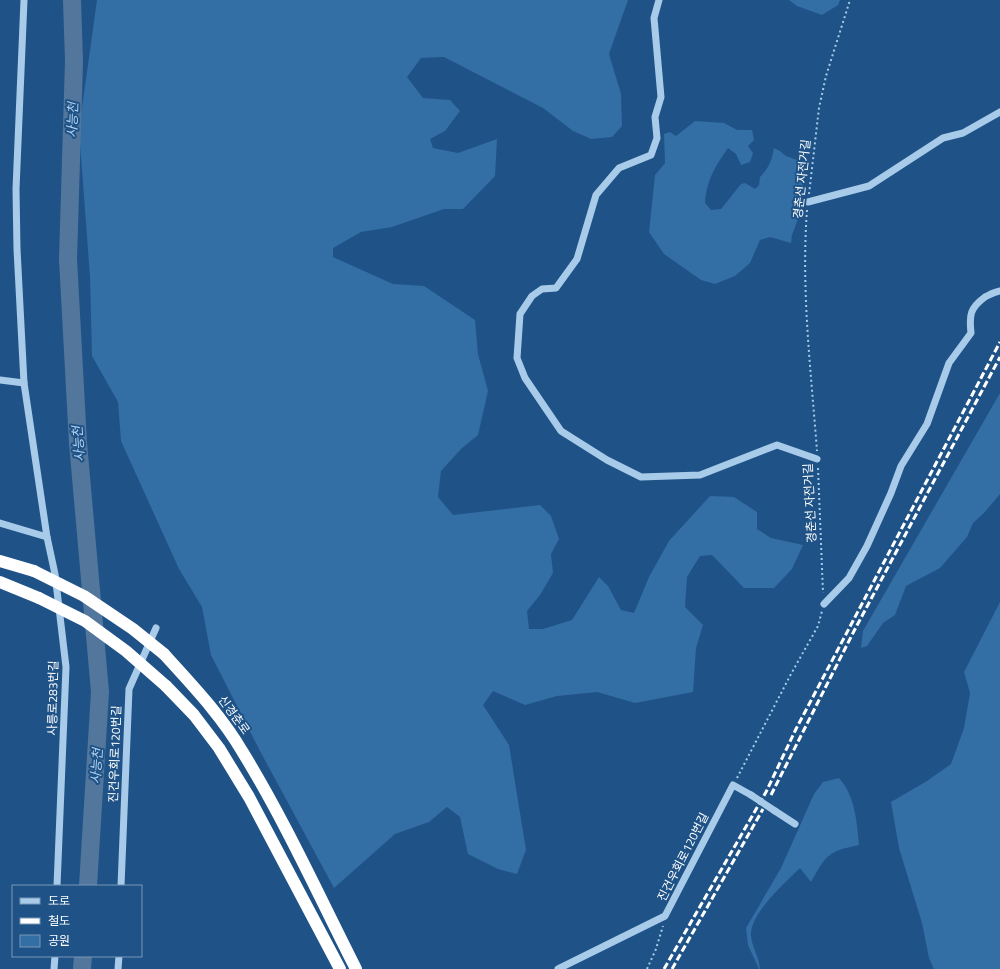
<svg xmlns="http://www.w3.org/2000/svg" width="1000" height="969" font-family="'Titillium Web','Noto Sans KR',sans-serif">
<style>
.green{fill:#336ea4}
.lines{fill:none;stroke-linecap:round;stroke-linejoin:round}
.river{stroke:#53779c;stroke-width:18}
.path{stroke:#a9cbea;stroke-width:2;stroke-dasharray:2 3;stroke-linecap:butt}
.minor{stroke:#a9cbea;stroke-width:7}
.highway{stroke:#fff;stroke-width:12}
.rail{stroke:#fff;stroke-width:3;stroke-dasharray:7 3;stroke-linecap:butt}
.minor-bridge{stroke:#a9cbea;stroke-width:7}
.highway-bridge{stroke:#fff;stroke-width:12}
.labels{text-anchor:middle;stroke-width:4;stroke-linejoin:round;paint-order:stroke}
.street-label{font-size:12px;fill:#fff;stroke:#1f5387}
.water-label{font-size:13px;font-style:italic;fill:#b4d4f2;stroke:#1f5387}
</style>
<rect width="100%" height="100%" fill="#1f5387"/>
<g class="green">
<path d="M 97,0 L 628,0 L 609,54 L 621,94 L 622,126 L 612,137 L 591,139 L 573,131 L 543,108 L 444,57 L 421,58 L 407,77 L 423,98 L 450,100 L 460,111 L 445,131 L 430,139 L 433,148 L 458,153 L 497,139 L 495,176 L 463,209 L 444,209 L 392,227 L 361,232 L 333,248 L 333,257 L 393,284 L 424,286 L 475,320 L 478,354 L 488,391 L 478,435 L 461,449 L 441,471 L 438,497 L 453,515 L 540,505 L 551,516 L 559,539 L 551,554 L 553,573 L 540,595 L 527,611 L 529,629 L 543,629 L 572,620 L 599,577 L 608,586 L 621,610 L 634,613 L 649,577 L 669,541 L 710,496 L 734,497 L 757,512 L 757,529 L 771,538 L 803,545 L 792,569 L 774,588 L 744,588 L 712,555 L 700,556 L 687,577 L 685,607 L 703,625 L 696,648 L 693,692 L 635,703 L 597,692 L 557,696 L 525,705 L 493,691 L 483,705 L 509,745 L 526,850 L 517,874 L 498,869 L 468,854 L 460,817 L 447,807 L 429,822 L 395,834 L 334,888 L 260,751 L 211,655 L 202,607 L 179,569 L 121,441 L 118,402 L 92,356 L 90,277 L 79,129 Z"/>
<path d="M 789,0 L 840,0 L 838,5 L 822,15 L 797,6 Z"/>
<path d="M 695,121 L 724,123 L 737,130 L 752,130 L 754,140 L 748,146 L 753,153 L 750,162 L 741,165 L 736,154 L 728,148 C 715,167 707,179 705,203 L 711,210 L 721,209 L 741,184 L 745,183 L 755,189 L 759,185 L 760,177 C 769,168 772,160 774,148 L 780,151 L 786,156 L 805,163 L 801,211 L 792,235 L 791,243 L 770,237 L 760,240 L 750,263 L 735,276 L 715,284 L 701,280 L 664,254 L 649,232 L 655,175 L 665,163 L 664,134 L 670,132 L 676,136 Z"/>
<path d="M 1000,393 L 1000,494 L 984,513 L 973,523 L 967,537 L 940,568 L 906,586 L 895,615 L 883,623 L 867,646 L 861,648 L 863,631 Z"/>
<path d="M 1000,602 L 1000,969 L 934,969 L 929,958 L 922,923 L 899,848 L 891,802 L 927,781 L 951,764 L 964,728 L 970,693 L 964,672 Z"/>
<path d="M 839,778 C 855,796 857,821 859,845 C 827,852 827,854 811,882 L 800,868 C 786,882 749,914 751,936 C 752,947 759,957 760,969 L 759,969 L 748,945 L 746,928 L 781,868 L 814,794 L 823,782 Z"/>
</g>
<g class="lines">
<g class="river">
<path d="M 72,0 L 74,61 L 68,259 L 78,443 L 100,692 L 88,886"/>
<path d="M 82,969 L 83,956"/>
</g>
<g class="path">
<path d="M 809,194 L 819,108 L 826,76 L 850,0"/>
<path d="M 807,210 C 801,290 811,371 817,451"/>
<path d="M 818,468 L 823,593"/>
<path d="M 737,778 L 791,674 L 818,626 L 822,611"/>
<path d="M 647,969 L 656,949 L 663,926"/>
</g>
<g class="minor">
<path d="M 24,0 L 16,189 L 17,249 L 24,383 L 47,537"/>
<path d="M 659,0 L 654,18 L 661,97 L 655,117 L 657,138 L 651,155 L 619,168 L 596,195 L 577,259 L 556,288 L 542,289 L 532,296 L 520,314 L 517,358 L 525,378 L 561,431 L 607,460 L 641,477 L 700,475 L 777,445 L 817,459"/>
<path d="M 808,202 L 869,186 L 943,138 L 963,133 L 1000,112"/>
<path d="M 0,380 L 24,383"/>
<path d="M 0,523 L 47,537 L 55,574 L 66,667 L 57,886"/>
<path d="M 824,604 L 849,578 L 867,546 L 891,493 L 901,466 L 927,424 L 949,363 L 971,333 C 969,315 970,308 985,297 C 991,294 994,292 1000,291"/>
<path d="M 775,811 L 795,824"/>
<path d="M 121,886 L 129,689 L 156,628"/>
<path d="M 54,969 L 55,956"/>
<path d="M 118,969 L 119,956"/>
<path d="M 558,969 L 665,916 L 733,785 L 751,795"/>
</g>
<g class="highway">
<path d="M 0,561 L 34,571"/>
<path d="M 0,582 L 39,598"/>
<path d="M 164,654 C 192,685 221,715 242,751 C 285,821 319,896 356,969"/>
<path d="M 166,686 L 194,715 L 219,748 L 249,797 L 340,969"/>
</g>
<g class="rail">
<path d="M 771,795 L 854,631 L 1000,357"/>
<path d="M 664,969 L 766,792 L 796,729 L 1000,342"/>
<path d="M 672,969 L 763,809"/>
</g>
<path class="minor-bridge" d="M 751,795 L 775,811"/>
<g class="highway-bridge">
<path d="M 34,571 L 84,596 L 133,629 L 164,654"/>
<path d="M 39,598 L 85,621 L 126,651 L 166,686"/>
</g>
</g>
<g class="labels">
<g class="street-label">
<text transform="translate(802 179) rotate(-84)" y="4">경춘선 자전거길</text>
<text transform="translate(810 503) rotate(-93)" y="4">경춘선 자전거길</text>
<text transform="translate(53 698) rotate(-89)" y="4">사릉로283번길</text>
<text transform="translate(234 715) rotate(54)" y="4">신경춘로</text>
<text transform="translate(115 754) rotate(-88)" y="4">진건우회로120번길</text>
<text transform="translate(683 857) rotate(-63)" y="4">진건우회로120번길</text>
</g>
<g class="water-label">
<text transform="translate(72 120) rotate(-88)" y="5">사능천</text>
<text transform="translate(78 444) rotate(-94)" y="5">사능천</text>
<text transform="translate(96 766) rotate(-86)" y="5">사능천</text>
</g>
</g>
<rect x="12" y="885" width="130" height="72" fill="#1f5387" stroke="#7998b7"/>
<rect x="20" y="898" width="20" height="6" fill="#a9cbea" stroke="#7998b7"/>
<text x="48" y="905" font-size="12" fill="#ffffff">도로</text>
<rect x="20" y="918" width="20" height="6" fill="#ffffff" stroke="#7998b7"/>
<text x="48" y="925" font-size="12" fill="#ffffff">철도</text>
<rect x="20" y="935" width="20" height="12" fill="#336ea4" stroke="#7998b7"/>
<text x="48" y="945" font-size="12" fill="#ffffff">공원</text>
</svg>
